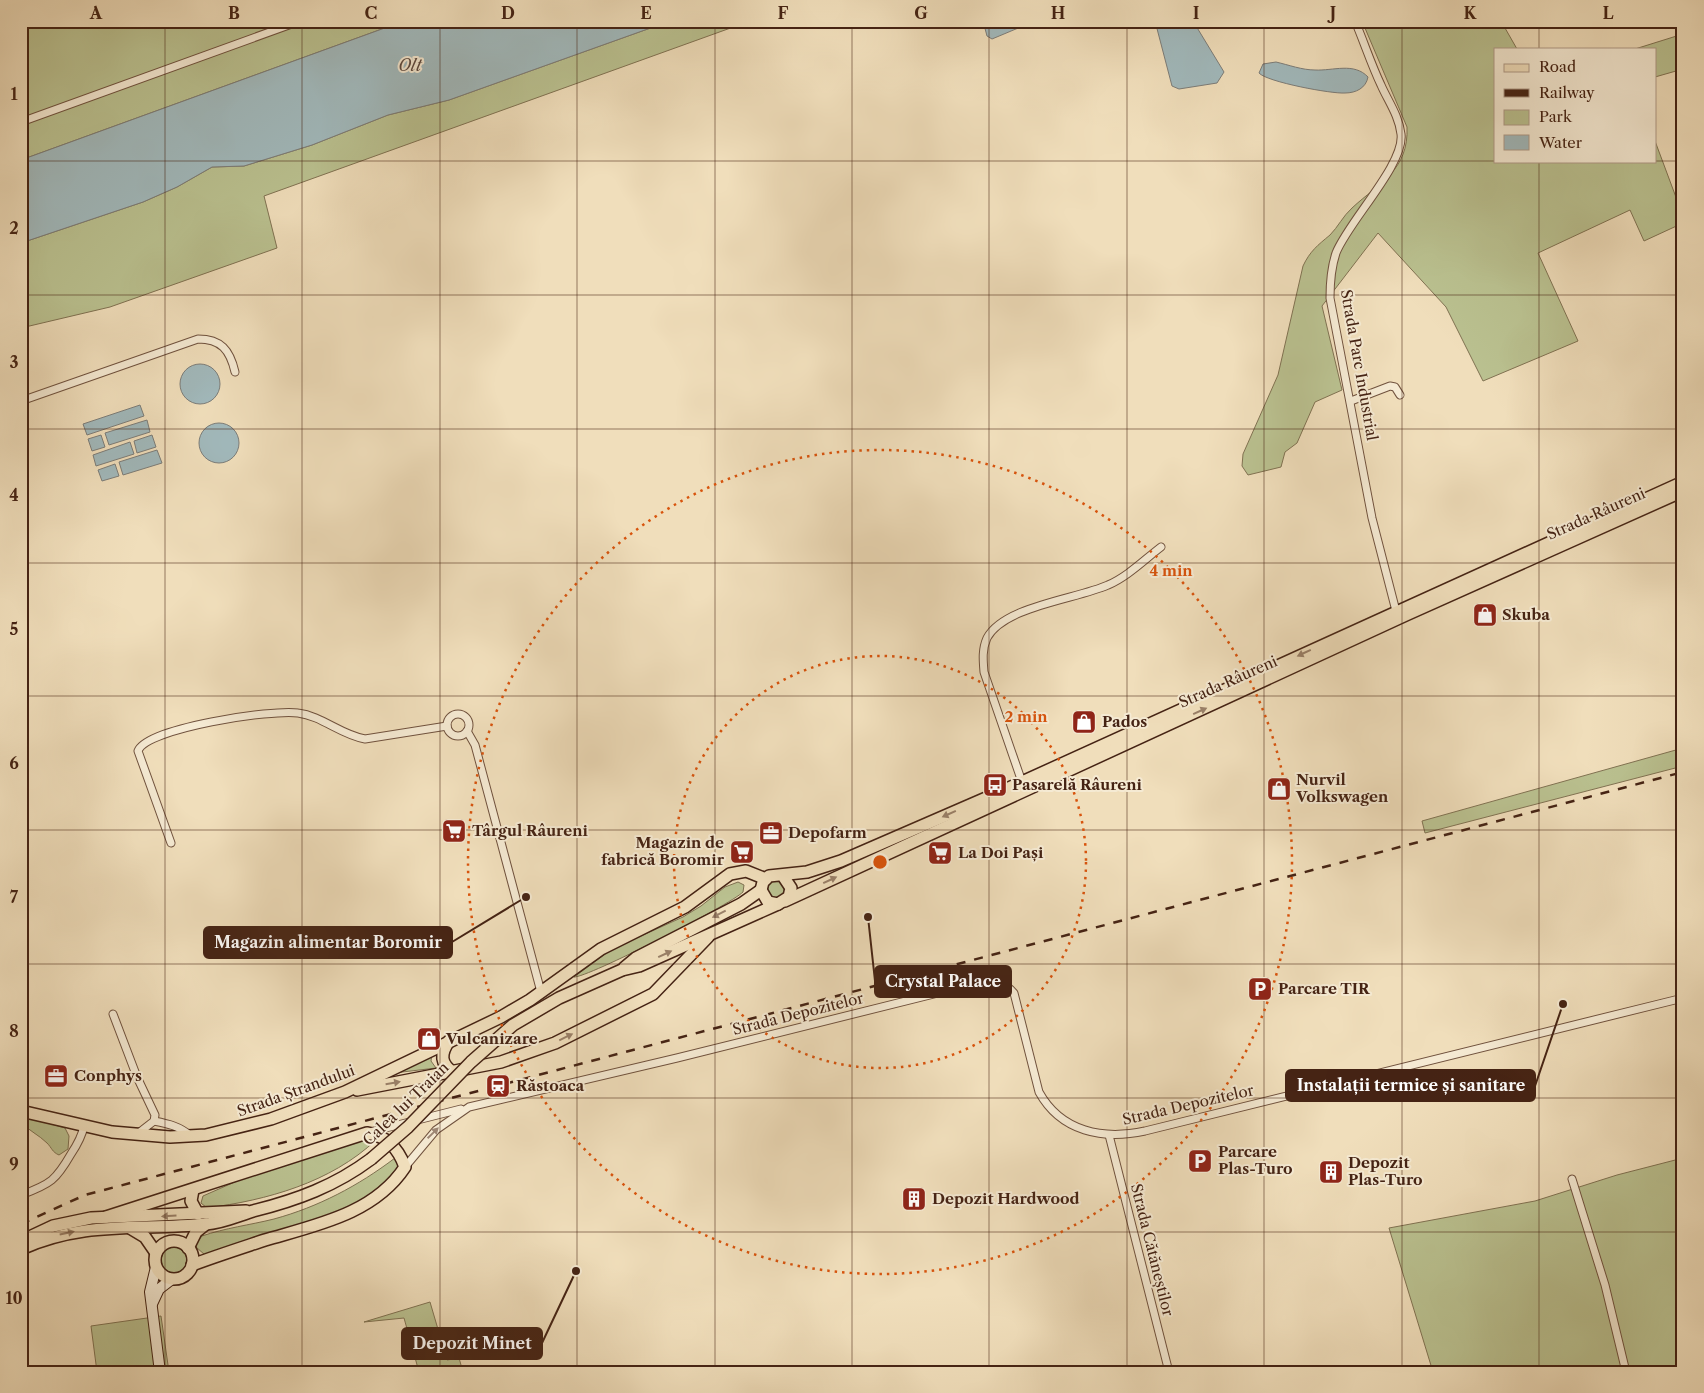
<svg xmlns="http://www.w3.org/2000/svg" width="1704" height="1393" font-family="'Libre Caslon Text',serif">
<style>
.green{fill:#bac190;stroke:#807252}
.water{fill:#a1b9bc;stroke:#7c7d79}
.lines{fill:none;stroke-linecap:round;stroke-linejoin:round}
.street-casing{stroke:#70523e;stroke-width:9}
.secondary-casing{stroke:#452314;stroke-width:12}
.primary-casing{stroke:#452314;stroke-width:14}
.street{stroke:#f5ead3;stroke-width:7}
.secondary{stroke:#f5ead3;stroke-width:10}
.primary{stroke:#f0debb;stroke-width:11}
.rail{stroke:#452314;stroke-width:2.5;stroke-dasharray:9 9;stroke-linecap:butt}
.primary-bridge-casing{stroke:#452314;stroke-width:14;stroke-linecap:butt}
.primary-bridge{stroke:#f0debb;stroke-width:11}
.oneway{fill:#9a8068}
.oneway2{fill:#9d8674}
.grid{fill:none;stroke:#452314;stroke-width:1;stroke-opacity:0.55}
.ring{fill:none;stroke:#d8540d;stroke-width:2.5;stroke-dasharray:2.5 5}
.labels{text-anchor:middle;stroke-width:4;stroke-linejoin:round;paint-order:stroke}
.street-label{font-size:15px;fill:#452314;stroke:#f5ead3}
.poi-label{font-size:15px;font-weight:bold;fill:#452314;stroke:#f5ead3;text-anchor:start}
.water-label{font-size:16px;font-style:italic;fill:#5c483e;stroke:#f5ead3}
.centre{fill:#d8540d;stroke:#f5ead3;stroke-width:2.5}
.ring-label{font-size:15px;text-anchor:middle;font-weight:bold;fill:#d8540d;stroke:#f5ead3;stroke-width:4;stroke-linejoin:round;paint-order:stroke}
.leader{fill:none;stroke:#452314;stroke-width:2}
.callout-dot{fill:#452314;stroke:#f5ead3;stroke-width:2}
.callout{fill:#452314;stroke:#452314;stroke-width:2}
.callout-label{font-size:16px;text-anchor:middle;font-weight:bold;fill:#fff}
.neatline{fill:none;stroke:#452314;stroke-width:2}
.grid-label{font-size:16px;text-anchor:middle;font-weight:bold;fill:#452314}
</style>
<rect width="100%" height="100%" fill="#f0debb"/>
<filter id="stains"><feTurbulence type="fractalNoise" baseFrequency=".004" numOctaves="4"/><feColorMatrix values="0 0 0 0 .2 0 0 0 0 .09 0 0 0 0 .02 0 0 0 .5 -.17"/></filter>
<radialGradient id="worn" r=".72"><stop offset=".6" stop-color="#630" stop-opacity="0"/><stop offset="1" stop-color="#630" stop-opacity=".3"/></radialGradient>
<g class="green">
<path d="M 21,21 L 404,21 L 21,160 Z"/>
<path d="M 670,21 L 750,21 L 264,196 L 277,248 L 110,307 L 21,328 L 21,243 L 143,202 L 177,187 L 212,167 L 244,166 L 312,145 L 388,115 L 449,100 Z"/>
<path d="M 1362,21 L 1501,21 L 1517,49 L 1495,49 L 1495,161 L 1655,161 L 1655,141 L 1683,216 L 1683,223 L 1644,241 L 1630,210 L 1538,253 L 1578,341 L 1483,381 L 1446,307 L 1378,233 L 1322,306 L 1342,390 L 1315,402 L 1297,443 L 1285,452 L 1281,467 L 1248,475 L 1242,466 L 1243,454 L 1278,375 L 1303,266 C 1310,251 1318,245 1330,235 C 1338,227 1343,216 1352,208 C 1379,183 1409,170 1407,127 Z"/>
<path d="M 1683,34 L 1683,69 L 1655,77 L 1655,49 L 1635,49 Z"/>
<path d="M 1683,748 L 1683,766 L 1425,833 L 1422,821 Z"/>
<circle cx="776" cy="889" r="8"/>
<path d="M 738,882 L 744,885 L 743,892 C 730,905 587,978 574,977 L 612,949 L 683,917 L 701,906 L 725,887 Z"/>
<path d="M 432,1054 L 431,1061 L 436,1068 L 394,1073 Z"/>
<path d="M 21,1115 L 65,1128 L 69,1136 L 68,1149 L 59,1155 C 52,1152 52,1148 47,1143 C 39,1135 29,1131 21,1122 Z"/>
<path d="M 365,1138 L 376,1140 C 330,1183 267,1200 207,1208 L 201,1203 L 203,1196 L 246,1177 Z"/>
<path d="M 395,1158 L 399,1166 L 388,1182 L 363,1200 L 326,1217 L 205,1255 L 196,1247 L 196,1243 L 202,1236 C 225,1228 250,1225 274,1219 C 318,1207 358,1186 395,1158 Z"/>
<path d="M 1683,1158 L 1683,1372 L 1433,1372 L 1389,1228 L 1535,1201 L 1617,1175 Z"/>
<circle cx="174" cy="1260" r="13"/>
<path d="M 430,1302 L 447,1360 L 459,1358 L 463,1372 L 419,1372 L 404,1318 L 364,1322 Z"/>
<path d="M 161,1316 L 169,1372 L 97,1372 L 91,1326 Z"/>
</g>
<g class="water">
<path d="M 404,21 L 670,21 L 449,100 L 388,115 L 312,145 L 244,166 L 212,167 L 177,187 L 143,202 L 21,243 L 21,160 Z"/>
<path d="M 983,21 L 1035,21 L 992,39 L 987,36 Z"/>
<path d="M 1155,21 L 1193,21 L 1224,72 L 1217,83 L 1179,89 L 1172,86 Z"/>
<path d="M 1276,62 C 1289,65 1302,70 1315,70 C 1333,71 1354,62 1368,77 C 1366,88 1356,93 1345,93 C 1332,94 1267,82 1259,73 L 1263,64 Z"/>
<circle cx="200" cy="384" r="20"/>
<path d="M 140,405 L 144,416 L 87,435 L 83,424 Z"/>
<path d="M 147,420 L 150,432 L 109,445 L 105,433 Z"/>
<circle cx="219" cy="443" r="20"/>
<path d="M 101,435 L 105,447 L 92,451 L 88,439 Z"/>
<path d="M 152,435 L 156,447 L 137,453 L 134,441 Z"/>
<path d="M 130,442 L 134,454 L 96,466 L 93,455 Z"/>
<path d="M 157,450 L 162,463 L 123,475 L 119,462 Z"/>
<path d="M 115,464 L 119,476 L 102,481 L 98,470 Z"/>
</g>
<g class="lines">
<defs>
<g id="street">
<path d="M 1355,21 C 1364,42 1371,64 1381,85 C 1388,101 1399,116 1401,134 C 1405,164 1348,222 1336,253 C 1331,268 1330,283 1330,298 L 1372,518 L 1396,611 L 1395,615"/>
<path d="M 21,122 L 300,21"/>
<path d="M 21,401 L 198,339 C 221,339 230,350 235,372"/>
<path d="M 1351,401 L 1390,386 L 1395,387 L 1400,395"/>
<circle cx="458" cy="725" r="11"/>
<path d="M 467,731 L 475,745 L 541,992"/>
<path d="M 1022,782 L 984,672 C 983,660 982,649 987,638 C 1004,606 1077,599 1108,585 C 1127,577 1144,560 1161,547"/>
<path d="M 171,843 L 138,751 C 146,728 273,709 298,713 C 322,716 341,735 365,739 L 447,726"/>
<path d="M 113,1014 L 137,1077 L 155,1115 L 154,1121 L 136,1135"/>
<path d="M 154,1121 C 169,1124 179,1126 191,1136"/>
<path d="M 370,1132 L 461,1109"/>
<path d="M 1109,1135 L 1169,1372"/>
<path d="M 405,1167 L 436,1130 L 469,1107 L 677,1058 L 982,982 C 996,980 1004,982 1014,993 L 1039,1092 C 1061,1132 1103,1140 1145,1131 L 1683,998"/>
<path d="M 1572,1179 L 1605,1285 L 1626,1372"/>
<path d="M 21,1195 C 51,1184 56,1180 71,1154 C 77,1145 82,1136 84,1126"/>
</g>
<g id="secondary">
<path d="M 156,1267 L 150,1292 L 160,1372"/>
<path d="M 152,1304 L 159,1289 L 172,1279"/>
</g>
<g id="primary">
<path d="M 783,876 L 791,888 L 789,897 L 778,904 L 768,902 L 761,890 L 763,882 L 769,876 L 807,872 L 841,861 L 1000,792 L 1683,482"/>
<path d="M 785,901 L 1406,615 L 1683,491"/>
<path d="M 624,968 L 636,958 L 741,904 L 761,890"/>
<path d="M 622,970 L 639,966 L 778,904"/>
<path d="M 449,1041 C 440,1054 440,1064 454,1073"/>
<path d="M 357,1090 L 501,1062 L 555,1043 L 653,994 L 708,937"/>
<path d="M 21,1111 L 112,1132 L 170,1137 L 206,1135 L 271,1119 L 345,1092 L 501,1017 L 530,1000 L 601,949 L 685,907 L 730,874 L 746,871 L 766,879"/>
<path d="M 193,1190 L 191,1201 L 198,1214"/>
<path d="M 106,1217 L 367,1133 C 387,1136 398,1148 405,1167 C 374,1214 316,1225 265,1240 C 241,1248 216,1256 192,1265"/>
<path d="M 130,1228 L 145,1237 L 156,1253"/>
<circle cx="174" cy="1260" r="19"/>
<path d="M 21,1241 L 53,1226 L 91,1218 L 246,1211"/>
<path d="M 188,1248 L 196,1232 L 206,1224"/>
<path d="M 21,1249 C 86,1220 139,1231 206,1224 C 222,1223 237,1216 253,1211 C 297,1200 335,1186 371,1159"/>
</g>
</defs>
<use href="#street" class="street-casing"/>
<use href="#secondary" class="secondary-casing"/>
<use href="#primary" class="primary-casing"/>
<use href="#street" class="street"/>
<use href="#secondary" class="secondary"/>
<use href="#primary" class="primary"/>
<path class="rail" d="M 21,1224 L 85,1195 L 1683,772"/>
<defs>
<path id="primary-bridge" d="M 371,1159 L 408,1127 L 471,1062 L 513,1025 L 559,998 L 622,970"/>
</defs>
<use href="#primary-bridge" class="primary-bridge-casing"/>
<use href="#primary-bridge" class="primary-bridge"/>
</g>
<defs><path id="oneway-solid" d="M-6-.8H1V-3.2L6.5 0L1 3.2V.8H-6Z" transform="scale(1.25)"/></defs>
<g class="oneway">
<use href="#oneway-solid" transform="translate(1304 653) rotate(155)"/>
<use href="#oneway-solid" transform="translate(1200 711) rotate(-24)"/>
<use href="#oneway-solid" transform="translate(949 814) rotate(156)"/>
<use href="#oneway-solid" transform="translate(830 880) rotate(-25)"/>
<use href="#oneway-solid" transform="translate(719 914) rotate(153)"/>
<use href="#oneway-solid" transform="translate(665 954) rotate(-25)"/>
<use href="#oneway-solid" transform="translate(566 1037) rotate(-26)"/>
<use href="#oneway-solid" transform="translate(393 1083) rotate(-10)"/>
<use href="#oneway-solid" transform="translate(169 1216) rotate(177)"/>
<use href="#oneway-solid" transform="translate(67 1233) rotate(-12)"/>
</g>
<use class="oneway2" href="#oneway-solid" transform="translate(433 1133) rotate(-44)"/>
<path class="grid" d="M 165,21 L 165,1372M 302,21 L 302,1372M 440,21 L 440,1372M 577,21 L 577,1372M 715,21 L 715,1372M 852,21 L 852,1372M 989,21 L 989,1372M 1127,21 L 1127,1372M 1264,21 L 1264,1372M 1402,21 L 1402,1372M 1539,21 L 1539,49M 21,161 L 1683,161M 1539,161 L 1539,1372M 21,295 L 1683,295M 21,429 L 1683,429M 21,563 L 1683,563M 21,696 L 1683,696M 21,830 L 1683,830M 21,964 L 1683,964M 21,1098 L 1683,1098M 21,1232 L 1683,1232"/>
<g class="ring">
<circle cx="880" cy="862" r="206"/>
<circle cx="880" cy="862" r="412"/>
</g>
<defs>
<symbol id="shop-square" viewBox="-11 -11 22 22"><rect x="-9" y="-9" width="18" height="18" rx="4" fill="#8f2418" stroke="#f5ead3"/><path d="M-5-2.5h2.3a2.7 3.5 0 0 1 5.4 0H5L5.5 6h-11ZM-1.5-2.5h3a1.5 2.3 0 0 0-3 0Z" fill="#fff"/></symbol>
<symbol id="bus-square" viewBox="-11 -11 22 22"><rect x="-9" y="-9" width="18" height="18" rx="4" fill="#8f2418" stroke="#f5ead3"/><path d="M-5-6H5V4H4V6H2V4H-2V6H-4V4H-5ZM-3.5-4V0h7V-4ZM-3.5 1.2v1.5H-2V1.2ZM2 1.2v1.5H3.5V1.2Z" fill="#fff"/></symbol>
<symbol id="supermarket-square" viewBox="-11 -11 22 22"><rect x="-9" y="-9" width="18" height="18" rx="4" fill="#8f2418" stroke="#f5ead3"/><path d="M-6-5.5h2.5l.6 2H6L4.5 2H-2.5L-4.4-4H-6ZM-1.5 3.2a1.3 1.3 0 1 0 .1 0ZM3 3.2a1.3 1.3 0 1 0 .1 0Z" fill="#fff"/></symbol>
<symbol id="office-square" viewBox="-11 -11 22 22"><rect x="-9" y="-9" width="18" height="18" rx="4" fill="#8f2418" stroke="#f5ead3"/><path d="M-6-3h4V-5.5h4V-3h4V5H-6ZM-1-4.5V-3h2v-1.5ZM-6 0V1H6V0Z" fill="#fff"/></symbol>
<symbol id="parking-square" viewBox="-11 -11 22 22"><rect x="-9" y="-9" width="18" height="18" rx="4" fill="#8f2418" stroke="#f5ead3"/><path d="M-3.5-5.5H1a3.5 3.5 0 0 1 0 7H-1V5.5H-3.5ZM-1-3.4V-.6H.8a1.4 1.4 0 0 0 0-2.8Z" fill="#fff"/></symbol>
<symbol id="station-square" viewBox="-11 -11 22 22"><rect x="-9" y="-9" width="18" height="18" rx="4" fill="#8f2418" stroke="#f5ead3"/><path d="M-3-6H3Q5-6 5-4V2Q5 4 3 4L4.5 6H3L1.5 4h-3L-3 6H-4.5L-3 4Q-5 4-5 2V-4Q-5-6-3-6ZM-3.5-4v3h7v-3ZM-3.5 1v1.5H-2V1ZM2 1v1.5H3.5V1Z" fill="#fff"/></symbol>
<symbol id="building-square" viewBox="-11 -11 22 22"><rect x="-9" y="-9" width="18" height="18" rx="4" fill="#8f2418" stroke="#f5ead3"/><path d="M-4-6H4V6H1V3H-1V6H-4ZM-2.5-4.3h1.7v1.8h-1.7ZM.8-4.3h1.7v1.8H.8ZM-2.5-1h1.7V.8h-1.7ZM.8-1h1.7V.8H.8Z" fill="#fff"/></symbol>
</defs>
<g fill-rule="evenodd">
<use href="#shop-square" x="1471" y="601" width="28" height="28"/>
<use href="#shop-square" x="1070" y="708" width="28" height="28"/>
<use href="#bus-square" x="981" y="771" width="28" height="28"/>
<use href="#shop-square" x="1265" y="775" width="28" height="28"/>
<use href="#supermarket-square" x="440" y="817" width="28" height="28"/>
<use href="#office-square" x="757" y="819" width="28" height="28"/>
<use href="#supermarket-square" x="728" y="838" width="28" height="28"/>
<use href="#supermarket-square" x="926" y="839" width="28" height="28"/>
<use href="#parking-square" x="1246" y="975" width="28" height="28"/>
<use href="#shop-square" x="415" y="1025" width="28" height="28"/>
<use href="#office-square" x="42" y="1062" width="28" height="28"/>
<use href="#station-square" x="484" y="1072" width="28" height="28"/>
<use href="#parking-square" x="1186" y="1147" width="28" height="28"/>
<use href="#building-square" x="1317" y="1158" width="28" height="28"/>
<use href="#building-square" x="900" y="1185" width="28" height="28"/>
</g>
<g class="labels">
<g class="street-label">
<text transform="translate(1359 365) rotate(80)" y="5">Strada Parc Industrial</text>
<text transform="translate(1596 514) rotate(-24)" y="5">Strada Râureni</text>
<text transform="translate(1228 682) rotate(-24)" y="5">Strada Râureni</text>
<text transform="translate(798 1014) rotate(-14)" y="5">Strada Depozitelor</text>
<text transform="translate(296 1091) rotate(-20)" y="5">Strada Ștrandului</text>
<text transform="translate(406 1104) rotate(-44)" y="5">Calea lui Traian</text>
<text transform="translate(1188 1105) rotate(-13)" y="5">Strada Depozitelor</text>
<text transform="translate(1152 1250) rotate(76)" y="5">Strada Cătăneștilor</text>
</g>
<g class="poi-label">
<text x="1502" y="620">Skuba</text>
<text x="1102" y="727">Pados</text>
<text x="1296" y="785">Nurvil<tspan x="1296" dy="17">Volkswagen</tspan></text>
<text x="1012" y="790">Pasarelă Râureni</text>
<text x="472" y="836">Târgul Râureni</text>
<text x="788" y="838">Depofarm</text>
<text x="724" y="848" text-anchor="end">Magazin de<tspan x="724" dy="17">fabrică Boromir</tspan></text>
<text x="958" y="858">La Doi Pași</text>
<text x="1278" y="994">Parcare TIR</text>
<text x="446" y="1044">Vulcanizare</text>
<text x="74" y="1081">Conphys</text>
<text x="516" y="1091">Răstoaca</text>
<text x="1218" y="1157">Parcare<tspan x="1218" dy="17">Plas-Turo</tspan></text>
<text x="1348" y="1168">Depozit<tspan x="1348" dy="17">Plas-Turo</tspan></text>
<text x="932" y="1204">Depozit Hardwood</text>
</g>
<g class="water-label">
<text x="410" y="71">Olt</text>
</g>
</g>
<circle cx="880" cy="862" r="8" class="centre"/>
<g class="ring-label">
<text x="1171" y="576">4 min</text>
<text x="1026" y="722">2 min</text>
</g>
<path class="leader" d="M526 897L452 942M868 917L875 981M1563 1004L1535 1086M576 1271L542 1343"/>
<g class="callout-dot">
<circle cx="526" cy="897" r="5"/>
<circle cx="868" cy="917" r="5"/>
<circle cx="1563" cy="1004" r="5"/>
<circle cx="576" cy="1271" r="5"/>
</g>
<g class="callout">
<rect x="204" y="927" width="248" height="31" rx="5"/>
<rect x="875" y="966" width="136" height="31" rx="5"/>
<rect x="1286" y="1070" width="249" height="31" rx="5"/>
<rect x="402" y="1328" width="140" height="31" rx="5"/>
</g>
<g class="callout-label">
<text x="328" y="948">Magazin alimentar Boromir</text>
<text x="943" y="987">Crystal Palace</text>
<text x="1411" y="1091">Instalații termice și sanitare</text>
<text x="472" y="1349">Depozit Minet</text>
</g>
<rect width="1704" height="1393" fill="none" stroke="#f0debb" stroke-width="55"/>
<rect x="1494" y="48" width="162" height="115" fill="#f5ead3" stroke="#af9a87"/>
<rect x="1504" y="64" width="25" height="8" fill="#f0debb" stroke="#af9a87"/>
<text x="1539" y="72" font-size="15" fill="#452314">Road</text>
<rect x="1504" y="89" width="25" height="8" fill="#452314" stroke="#af9a87"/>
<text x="1539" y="98" font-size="15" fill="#452314">Railway</text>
<rect x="1504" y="110" width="25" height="15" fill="#bac190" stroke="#af9a87"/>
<text x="1539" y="122" font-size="15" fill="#452314">Park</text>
<rect x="1504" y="135" width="25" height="15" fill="#a1b9bc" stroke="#af9a87"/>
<text x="1539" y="148" font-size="15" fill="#452314">Water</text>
<rect x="28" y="28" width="1648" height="1338" class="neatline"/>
<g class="grid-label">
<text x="96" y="19">A</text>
<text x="234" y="19">B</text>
<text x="371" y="19">C</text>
<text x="508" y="19">D</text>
<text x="646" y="19">E</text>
<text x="783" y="19">F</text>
<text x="921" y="19">G</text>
<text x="1058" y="19">H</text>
<text x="1196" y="19">I</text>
<text x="1333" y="19">J</text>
<text x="1470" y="19">K</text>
<text x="1608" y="19">L</text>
<text x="14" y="100">1</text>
<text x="14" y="234">2</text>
<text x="14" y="368">3</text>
<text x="14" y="501">4</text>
<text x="14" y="635">5</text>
<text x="14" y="769">6</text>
<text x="14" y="903">7</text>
<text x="14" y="1037">8</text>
<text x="14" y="1170">9</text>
<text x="14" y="1304">10</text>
</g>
<rect width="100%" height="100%" filter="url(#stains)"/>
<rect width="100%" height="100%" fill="url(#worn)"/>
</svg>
